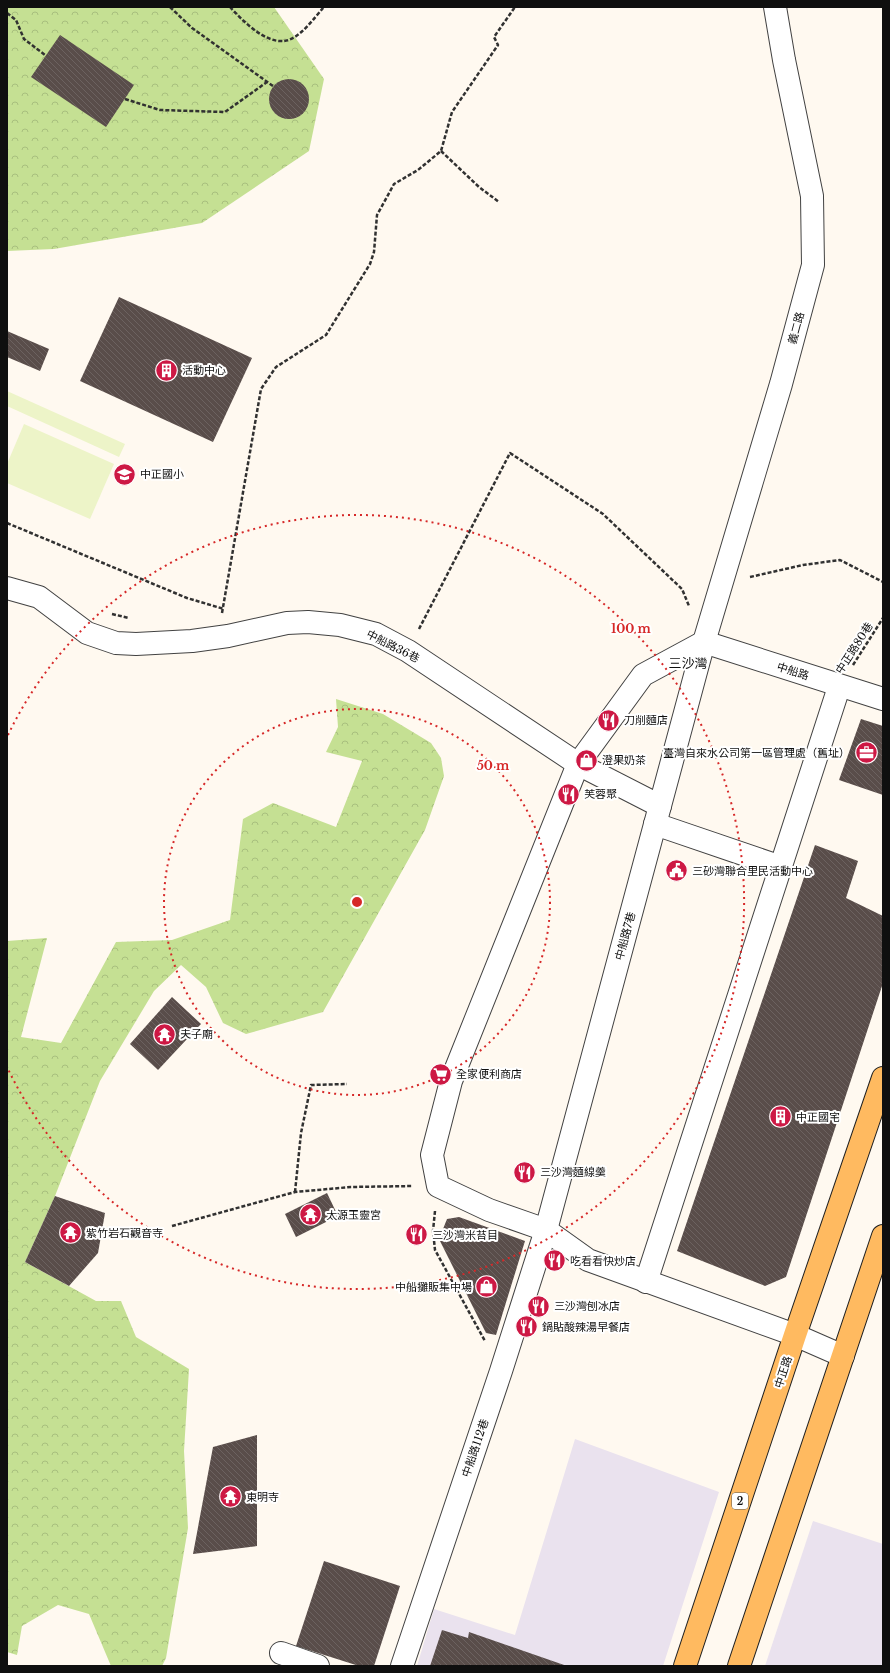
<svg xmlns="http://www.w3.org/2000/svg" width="890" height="1673" font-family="'Libre Baskerville','Noto Sans TC',serif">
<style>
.industrial{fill:#eae2ee}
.forest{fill:url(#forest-crowns)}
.pitch{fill:#edf4c8}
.building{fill:url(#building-back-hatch)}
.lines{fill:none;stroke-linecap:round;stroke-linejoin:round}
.minor-casing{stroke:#424242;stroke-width:24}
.major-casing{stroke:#202020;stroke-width:24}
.path{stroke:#313131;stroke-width:2.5;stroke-dasharray:4 2;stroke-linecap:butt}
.minor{stroke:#fff;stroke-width:22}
.major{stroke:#ffba60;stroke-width:22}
.ring{fill:none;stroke:#d62828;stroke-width:2;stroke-dasharray:2 4}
.labels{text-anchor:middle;stroke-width:4;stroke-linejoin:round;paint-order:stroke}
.shield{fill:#fff;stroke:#575757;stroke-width:1}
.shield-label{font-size:10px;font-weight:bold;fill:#0f0f0f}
.street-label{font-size:11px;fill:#0f0f0f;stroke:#fff}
.poi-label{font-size:11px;fill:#0f0f0f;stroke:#fff;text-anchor:start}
.quarter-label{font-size:13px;fill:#0f0f0f;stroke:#fff}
.centre{fill:#d62828;stroke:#fff;stroke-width:2}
.ring-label{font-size:12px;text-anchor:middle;font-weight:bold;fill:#d62828;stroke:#fff;stroke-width:4;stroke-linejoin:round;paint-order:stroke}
</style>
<defs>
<pattern id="forest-crowns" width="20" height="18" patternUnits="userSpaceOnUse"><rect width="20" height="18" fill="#c5e093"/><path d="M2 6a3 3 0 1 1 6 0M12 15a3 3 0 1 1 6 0" fill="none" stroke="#a8bf7e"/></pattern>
<pattern id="building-back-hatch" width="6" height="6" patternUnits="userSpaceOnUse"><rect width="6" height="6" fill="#594d4a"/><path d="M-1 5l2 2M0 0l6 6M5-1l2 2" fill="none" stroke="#6c6260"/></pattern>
</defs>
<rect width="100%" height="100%" fill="#fff9f0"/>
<g class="industrial">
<path d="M 575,1439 L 719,1492 L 663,1666 L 417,1666 L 434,1609 L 515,1635 Z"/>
<path d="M 813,1521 L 883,1544 L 883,1666 L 765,1666 Z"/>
</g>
<g class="forest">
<path d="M 7,7 L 274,7 L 324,79 L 309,151 L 202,223 L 54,249 L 7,251 Z"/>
<path d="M 336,699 L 383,714 L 431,743 L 441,758 L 444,776 L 425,830 L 323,1012 L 246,1034 L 223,1023 L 206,987 L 181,965 L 154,991 L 100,1081 L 55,1196 L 25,1262 L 96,1301 L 121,1301 L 136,1337 L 189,1369 L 184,1451 L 188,1528 L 166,1658 L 162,1666 L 111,1666 L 89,1614 L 58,1605 L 22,1626 L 17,1655 L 7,1652 L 7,941 L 47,938 L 21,1037 L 61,1043 L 116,942 L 172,940 L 230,920 L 243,819 L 273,803 L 336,827 L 362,761 L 326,752 L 338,727 Z"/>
</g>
<g class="pitch">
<path d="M 7,391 L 125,444 L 119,457 L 7,406 Z"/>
<path d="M 24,424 L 114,464 L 90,519 L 7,483 L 7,464 Z"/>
</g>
<g class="building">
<path d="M 60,35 L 134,85 L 106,127 L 31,77 Z"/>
<circle cx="289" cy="99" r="20"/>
<path d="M 119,297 L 252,358 L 213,442 L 80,381 Z"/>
<path d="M 7,331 L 49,349 L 40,371 L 7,357 Z"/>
<path d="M 861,719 L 883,726 L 883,795 L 839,780 Z"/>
<path d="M 815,845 L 858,861 L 846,898 L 883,916 L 883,983 L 786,1277 L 765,1286 L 677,1251 Z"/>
<path d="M 172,997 L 201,1024 L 158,1070 L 130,1044 Z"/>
<path d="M 327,1193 L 338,1216 L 296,1237 L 285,1214 Z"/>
<path d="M 55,1196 L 105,1213 L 98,1253 L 69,1286 L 25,1262 Z"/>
<path d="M 459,1217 L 525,1241 L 496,1335 L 486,1333 L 439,1239 L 447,1219 Z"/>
<path d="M 257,1435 L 257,1546 L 193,1554 L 213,1447 Z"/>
<path d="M 324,1561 L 400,1586 L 374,1666 L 359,1666 L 296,1646 Z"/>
<path d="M 442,1630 L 468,1638 L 469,1632 L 567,1666 L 430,1666 Z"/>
</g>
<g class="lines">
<defs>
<g id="minor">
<path d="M 7,588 L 39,597 L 87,633 L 116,643 L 136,644 L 192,641 L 228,636 L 287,623 L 308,622 L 340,625 L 376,634 L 408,651 L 578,764 L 660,806"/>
<path d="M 704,642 L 643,675 L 578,764 L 451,1081 L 432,1155 L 438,1186 L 489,1210 L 546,1230 L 588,1260 L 795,1335 L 843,1356"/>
<path d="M 704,642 L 883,699"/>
<path d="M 655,824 L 781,867"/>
<path d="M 646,1282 L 839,687"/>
<path d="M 281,1653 L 318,1666"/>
<path d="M 402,1666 L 501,1371 L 546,1230 L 704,642 L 781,384 L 813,265 L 812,196 L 784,60 L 775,7"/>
</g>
<g id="major">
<path d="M 685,1666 L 795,1335 L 883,1078"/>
<path d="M 739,1666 L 883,1236"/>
</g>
</defs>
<use href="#minor" class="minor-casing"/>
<use href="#major" class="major-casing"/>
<g class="path">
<path d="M 170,7 L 192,28 L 273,86"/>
<path d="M 230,7 C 242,20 264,43 284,41 C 300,39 314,18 324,7"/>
<path d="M 7,13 L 16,20 L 24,39 L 45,55"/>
<path d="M 125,99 L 160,110 L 225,112 L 267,82"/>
<path d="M 441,151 L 479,187 L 499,202"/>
<path d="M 7,523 L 187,598 L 224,609"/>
<path d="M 750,577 L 803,565 L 840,560 L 883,582"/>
<path d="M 222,613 L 261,389 L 276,367 L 326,335 L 370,264 L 374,252 L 377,215 L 394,184 L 418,170 L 441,151 L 452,112 L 498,45 L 494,37 L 515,7"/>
<path d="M 112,614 L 129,618"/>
<path d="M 419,629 L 510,453 L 603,514 L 682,589 L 689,606"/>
<path d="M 853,665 L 883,618"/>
<path d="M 295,1192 L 301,1133 L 311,1085 L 347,1084"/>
<path d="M 435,1211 L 433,1231 L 435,1250 L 485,1341"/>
<path d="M 172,1226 L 295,1192 L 351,1187 L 413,1186"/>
</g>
<use href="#minor" class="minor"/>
<use href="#major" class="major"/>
</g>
<g class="ring">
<circle cx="357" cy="902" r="193"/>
<path d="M8 735A387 387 0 1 1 8 1069"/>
</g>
<defs>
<symbol id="building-disc" viewBox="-11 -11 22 22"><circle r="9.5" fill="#cd1844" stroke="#fff"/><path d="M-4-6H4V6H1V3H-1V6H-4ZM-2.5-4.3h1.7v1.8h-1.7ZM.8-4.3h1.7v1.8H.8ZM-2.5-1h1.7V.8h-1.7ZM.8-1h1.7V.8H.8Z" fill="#fff"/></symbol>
<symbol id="school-disc" viewBox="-11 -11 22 22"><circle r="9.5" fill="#cd1844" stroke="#fff"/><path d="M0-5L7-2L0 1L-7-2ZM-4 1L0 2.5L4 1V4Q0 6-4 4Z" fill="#fff"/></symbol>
<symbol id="restaurant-disc" viewBox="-11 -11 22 22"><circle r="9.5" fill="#cd1844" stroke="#fff"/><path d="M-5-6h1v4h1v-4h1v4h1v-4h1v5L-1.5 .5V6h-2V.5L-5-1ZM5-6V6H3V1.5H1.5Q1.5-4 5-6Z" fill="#fff"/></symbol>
<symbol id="office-disc" viewBox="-11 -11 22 22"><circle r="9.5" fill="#cd1844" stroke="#fff"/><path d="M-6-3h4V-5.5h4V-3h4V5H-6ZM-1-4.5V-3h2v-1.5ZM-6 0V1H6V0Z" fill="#fff"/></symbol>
<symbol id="shop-disc" viewBox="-11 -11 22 22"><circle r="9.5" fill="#cd1844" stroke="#fff"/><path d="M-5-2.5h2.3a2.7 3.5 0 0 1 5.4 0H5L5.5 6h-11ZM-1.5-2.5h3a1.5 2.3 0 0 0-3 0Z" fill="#fff"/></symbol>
<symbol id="civic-disc" viewBox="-11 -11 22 22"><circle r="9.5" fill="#cd1844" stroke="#fff"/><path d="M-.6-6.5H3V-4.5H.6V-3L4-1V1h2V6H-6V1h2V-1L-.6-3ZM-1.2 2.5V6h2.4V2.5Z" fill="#fff"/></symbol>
<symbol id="temple-disc" viewBox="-11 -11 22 22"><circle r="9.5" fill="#cd1844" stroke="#fff"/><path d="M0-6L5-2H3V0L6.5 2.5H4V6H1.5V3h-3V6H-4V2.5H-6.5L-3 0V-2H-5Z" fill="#fff"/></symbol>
<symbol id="supermarket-disc" viewBox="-11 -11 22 22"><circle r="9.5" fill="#cd1844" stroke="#fff"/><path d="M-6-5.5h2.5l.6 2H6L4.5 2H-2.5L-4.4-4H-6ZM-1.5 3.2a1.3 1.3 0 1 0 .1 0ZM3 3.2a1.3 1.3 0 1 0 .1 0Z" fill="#fff"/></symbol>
</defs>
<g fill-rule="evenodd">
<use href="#building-disc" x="154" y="358" width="25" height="25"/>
<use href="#school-disc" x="112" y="462" width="25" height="25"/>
<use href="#restaurant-disc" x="596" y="708" width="25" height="25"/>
<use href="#office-disc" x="854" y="740" width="25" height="25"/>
<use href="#shop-disc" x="574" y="748" width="25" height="25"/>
<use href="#restaurant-disc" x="556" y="782" width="25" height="25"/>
<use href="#civic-disc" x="664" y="858" width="25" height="25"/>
<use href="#temple-disc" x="152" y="1022" width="25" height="25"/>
<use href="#supermarket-disc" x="428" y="1062" width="25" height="25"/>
<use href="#building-disc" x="768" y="1104" width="25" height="25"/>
<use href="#restaurant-disc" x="512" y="1160" width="25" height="25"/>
<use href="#temple-disc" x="298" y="1202" width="25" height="25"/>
<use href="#temple-disc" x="58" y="1220" width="25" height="25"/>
<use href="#restaurant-disc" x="404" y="1222" width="25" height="25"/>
<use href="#restaurant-disc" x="542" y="1248" width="25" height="25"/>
<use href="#shop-disc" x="474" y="1274" width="25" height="25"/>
<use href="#restaurant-disc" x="526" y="1294" width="25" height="25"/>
<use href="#restaurant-disc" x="514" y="1314" width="25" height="25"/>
<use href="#temple-disc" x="218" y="1484" width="25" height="25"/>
</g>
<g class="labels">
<rect class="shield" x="732" y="1493" width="16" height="16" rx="3"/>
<g class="shield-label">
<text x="740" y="1505">2</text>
</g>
<g class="street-label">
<text transform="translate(796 328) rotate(-75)" y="4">義二路</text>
<text transform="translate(393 646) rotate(27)" y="4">中船路36巷</text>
<text transform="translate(854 648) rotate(-57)" y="4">中正路80巷</text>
<text transform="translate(793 671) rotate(18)" y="4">中船路</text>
<text transform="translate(625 936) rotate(-75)" y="4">中船路7巷</text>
<text transform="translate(783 1372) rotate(-72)" y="4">中正路</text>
<text transform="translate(475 1448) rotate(-71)" y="4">中船路112巷</text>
</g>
<g class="poi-label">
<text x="182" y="374">活動中心</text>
<text x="140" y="478">中正國小</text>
<text x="624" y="724">刀削麵店</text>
<text x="850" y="757" text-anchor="end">臺灣自來水公司第一區管理處（舊址）</text>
<text x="602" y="764">澄果奶茶</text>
<text x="584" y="798">芙蓉聚</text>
<text x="692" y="875">三砂灣聯合里民活動中心</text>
<text x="180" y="1038">夫子廟</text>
<text x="456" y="1078">全家便利商店</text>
<text x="796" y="1121">中正國宅</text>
<text x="540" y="1176">三沙灣麵線羹</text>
<text x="326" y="1219">太源玉靈宮</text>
<text x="86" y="1237">紫竹岩石觀音寺</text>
<text x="432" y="1239">三沙灣米苔目</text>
<text x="570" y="1265">吃看看快炒店</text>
<text x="472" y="1291" text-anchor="end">中船攤販集中場</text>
<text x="554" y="1310">三沙灣刨冰店</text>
<text x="542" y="1331">鍋貼酸辣湯早餐店</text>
<text x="246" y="1501">東明寺</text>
</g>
<g class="quarter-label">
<text x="688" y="668">三沙灣</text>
</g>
</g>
<circle cx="357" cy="902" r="6" class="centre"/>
<g class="ring-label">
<text x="631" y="633">100 m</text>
<text x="493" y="770">50 m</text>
</g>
<rect width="890" height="1673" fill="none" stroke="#0f0f0f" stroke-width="16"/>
</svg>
